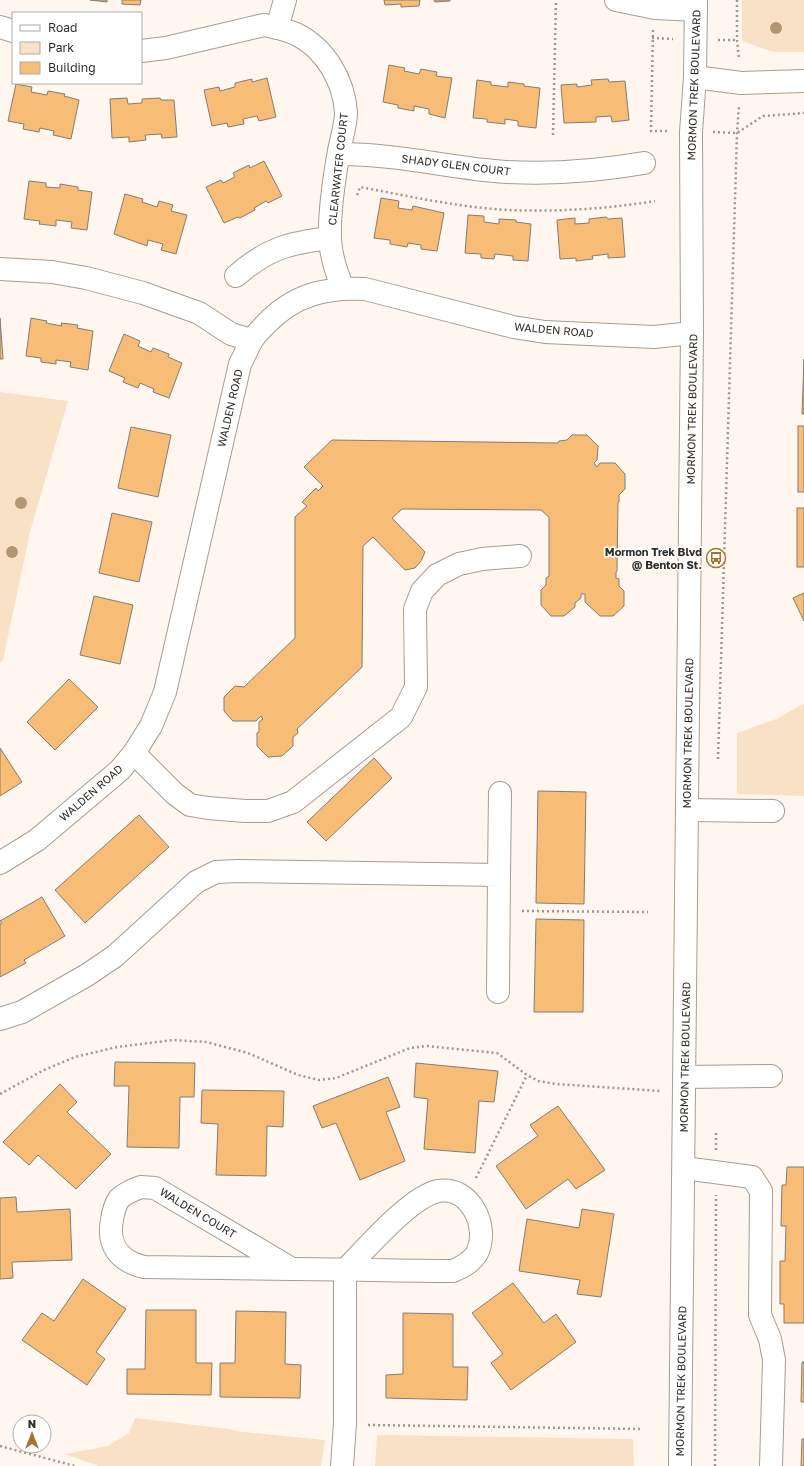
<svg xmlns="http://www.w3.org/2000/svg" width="804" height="1466" font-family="'Golos Text',sans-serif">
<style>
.green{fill:#f9e1c5}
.building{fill:#f7bd76;stroke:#857c73}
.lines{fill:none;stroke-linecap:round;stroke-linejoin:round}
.minor-casing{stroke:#a69d93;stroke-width:24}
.major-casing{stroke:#a69d93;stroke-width:24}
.path{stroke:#9c9791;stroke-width:2.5;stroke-dasharray:2 3;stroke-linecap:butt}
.minor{stroke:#fff;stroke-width:22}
.major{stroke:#fff;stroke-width:22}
.tree{fill:#b09775}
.labels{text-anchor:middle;stroke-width:3.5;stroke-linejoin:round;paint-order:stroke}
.street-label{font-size:11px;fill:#312e2a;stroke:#fff}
.poi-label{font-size:11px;font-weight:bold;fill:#312e2a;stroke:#fff;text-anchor:end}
</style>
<rect width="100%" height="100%" fill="#fff7ef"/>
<g class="green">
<path d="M 742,0 L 804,0 L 804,52 L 773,52 L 742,41 Z"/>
<path d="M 0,392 L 68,401 L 30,532 L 3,660 L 0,663 Z"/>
<path d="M 804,704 L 804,796 L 737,794 L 737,733 L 776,719 L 801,705 Z"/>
<path d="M 135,1418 L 229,1429 L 243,1432 L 325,1440 L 321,1466 L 99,1466 L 64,1454 L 108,1446 L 129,1433 Z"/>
<path d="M 377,1435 L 633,1439 L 634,1466 L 375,1466 Z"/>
</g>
<g class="building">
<path d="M 90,0 L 107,0 L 107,2 Z"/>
<path d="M 122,0 L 141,0 L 140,5 L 122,4 Z"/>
<path d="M 384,0 L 420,0 L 419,6 L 401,7 L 401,4 L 385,5 Z"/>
<path d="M 434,0 L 450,0 L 450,1 L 435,2 Z"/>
<path d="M 389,65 L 405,68 L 404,71 L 419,74 L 421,69 L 437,72 L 436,76 L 452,78 L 445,118 L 429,114 L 429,109 L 414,106 L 414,111 L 398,108 L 398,105 L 383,102 Z"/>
<path d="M 267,78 L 276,117 L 259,121 L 257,116 L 243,119 L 244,124 L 228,127 L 227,123 L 212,126 L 204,90 L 219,87 L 220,91 L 235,87 L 235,83 L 252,79 L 252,82 Z"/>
<path d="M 608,79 L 609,82 L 625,81 L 629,120 L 612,122 L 611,116 L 596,117 L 596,122 L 564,123 L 561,85 L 577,84 L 577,87 L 592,85 L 591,80 Z"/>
<path d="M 477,80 L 491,82 L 491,85 L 508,87 L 508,82 L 524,84 L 524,86 L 540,88 L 536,128 L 518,126 L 518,121 L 505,119 L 505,124 L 487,122 L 487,119 L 473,118 Z"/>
<path d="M 16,84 L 32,87 L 31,92 L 47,95 L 48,91 L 65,94 L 64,96 L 79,100 L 71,139 L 53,135 L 54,131 L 40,128 L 39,132 L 23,129 L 24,124 L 8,121 Z"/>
<path d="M 127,98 L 128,104 L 142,103 L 142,99 L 160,98 L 161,100 L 174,100 L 177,137 L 162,138 L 161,134 L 145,135 L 146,140 L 129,142 L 129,137 L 112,138 L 110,99 Z"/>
<path d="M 264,161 L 282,196 L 268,203 L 266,201 L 254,208 L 255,210 L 240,218 L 238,217 L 224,223 L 206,187 L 221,180 L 223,183 L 235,177 L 233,173 L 249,165 L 250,168 Z"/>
<path d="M 29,181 L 46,183 L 46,187 L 60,188 L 60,184 L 78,187 L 78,190 L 92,192 L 87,230 L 71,228 L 72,222 L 56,220 L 56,226 L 39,224 L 40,221 L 24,219 Z"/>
<path d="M 125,194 L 143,199 L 142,202 L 157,207 L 159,201 L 173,205 L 171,211 L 187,215 L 176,254 L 161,250 L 163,244 L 148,240 L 147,246 L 114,234 Z"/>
<path d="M 381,198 L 399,201 L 398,208 L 412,210 L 413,206 L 444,213 L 437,251 L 421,249 L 421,245 L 408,243 L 407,247 L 390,244 L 390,240 L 374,238 Z"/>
<path d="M 468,215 L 484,216 L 484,222 L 499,224 L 499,219 L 516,220 L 516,222 L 531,224 L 528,261 L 513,260 L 513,256 L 495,254 L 494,259 L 481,258 L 481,254 L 465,253 Z"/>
<path d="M 606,217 L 608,219 L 622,218 L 625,257 L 608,258 L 608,254 L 592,256 L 593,259 L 576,261 L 576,258 L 560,259 L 557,220 L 575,218 L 575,224 L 589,223 L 589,219 Z"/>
<path d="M 0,318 L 3,359 L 0,359 Z"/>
<path d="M 31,318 L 47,321 L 46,323 L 62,326 L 61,323 L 78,325 L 77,328 L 93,331 L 88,370 L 70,367 L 71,362 L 56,360 L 56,364 L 41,362 L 41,358 L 26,356 Z"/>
<path d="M 124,334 L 140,341 L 138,346 L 151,352 L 153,348 L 169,354 L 168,357 L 182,363 L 169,398 L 153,392 L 154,389 L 140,383 L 138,388 L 123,382 L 125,378 L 109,371 Z"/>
<path d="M 804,359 L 804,414 L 802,414 Z"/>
<rect x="798" y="426" width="6" height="66"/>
<path d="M 131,427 L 171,435 L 158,497 L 118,488 Z"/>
<path d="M 572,435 L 587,435 L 598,446 L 597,460 L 594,463 L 597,467 L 600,463 L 615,463 L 625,474 L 625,489 L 619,495 L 619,502 L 618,503 L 617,571 L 616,572 L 616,578 L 619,579 L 619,586 L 624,591 L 624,606 L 613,616 L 600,616 L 585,602 L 585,594 L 581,594 L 581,598 L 575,603 L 575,607 L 564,616 L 551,616 L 541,605 L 541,590 L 546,585 L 546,578 L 549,576 L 549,517 L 541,510 L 402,509 L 392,518 L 425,552 L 421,561 L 415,568 L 405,570 L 373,537 L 363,546 L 362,667 L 297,729 L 298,733 L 293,737 L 293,746 L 282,756 L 268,757 L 257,746 L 257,733 L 259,732 L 259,722 L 263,719 L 261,716 L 256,721 L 233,721 L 224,711 L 224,697 L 235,686 L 244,687 L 295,638 L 295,517 L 307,506 L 302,502 L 316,488 L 318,491 L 323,486 L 304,467 L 332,440 L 558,443 L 559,441 L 567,440 Z"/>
<rect x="797" y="508" width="7" height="59"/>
<path d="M 112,513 L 152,522 L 139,582 L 99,573 Z"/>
<path d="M 804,593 L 804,621 L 793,598 Z"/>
<path d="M 94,596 L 133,605 L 120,664 L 80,655 Z"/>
<path d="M 69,679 L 98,707 L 55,750 L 27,722 Z"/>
<path d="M 0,748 L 22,782 L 0,796 Z"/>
<path d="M 374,758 L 392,778 L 326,841 L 307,822 Z"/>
<path d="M 538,791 L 586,792 L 584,904 L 536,903 Z"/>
<path d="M 139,815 L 169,847 L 85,923 L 55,890 Z"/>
<path d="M 42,897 L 65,936 L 24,960 L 26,963 L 0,977 L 0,924 L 2,923 L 0,921 Z"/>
<path d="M 536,919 L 584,920 L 583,1012 L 534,1012 Z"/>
<path d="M 115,1062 L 195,1063 L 194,1097 L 180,1097 L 179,1148 L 127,1147 L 129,1086 L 114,1086 Z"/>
<path d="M 416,1063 L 498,1071 L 494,1102 L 479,1101 L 475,1153 L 424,1149 L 428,1099 L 414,1097 Z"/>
<path d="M 388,1077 L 400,1107 L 386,1112 L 405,1161 L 360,1180 L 336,1123 L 322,1128 L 313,1106 Z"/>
<path d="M 60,1084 L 77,1102 L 67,1112 L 111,1154 L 76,1189 L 38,1155 L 29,1165 L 3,1142 Z"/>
<path d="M 202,1090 L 284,1091 L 283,1127 L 267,1126 L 266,1176 L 216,1175 L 218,1124 L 201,1123 Z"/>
<path d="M 558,1106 L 605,1170 L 576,1189 L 568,1179 L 526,1209 L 496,1166 L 538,1136 L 530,1125 Z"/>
<path d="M 787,1167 L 804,1167 L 804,1323 L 784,1323 L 784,1304 L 780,1304 L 780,1261 L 785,1261 L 786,1226 L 781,1226 L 782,1185 L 786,1185 Z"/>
<path d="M 16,1197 L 17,1212 L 70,1209 L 72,1260 L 12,1262 L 13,1278 L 0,1279 L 0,1198 Z"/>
<path d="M 582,1209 L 614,1214 L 601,1297 L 577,1294 L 580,1280 L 519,1271 L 527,1219 L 579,1228 Z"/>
<path d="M 83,1279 L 126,1309 L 96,1352 L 105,1359 L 87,1385 L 22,1340 L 42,1313 L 54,1321 Z"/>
<path d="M 513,1283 L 544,1323 L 556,1314 L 576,1342 L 511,1390 L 491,1363 L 503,1354 L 472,1313 Z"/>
<path d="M 146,1310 L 196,1310 L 196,1363 L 212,1363 L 211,1395 L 127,1394 L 127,1369 L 145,1369 Z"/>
<path d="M 236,1311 L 286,1312 L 285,1364 L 301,1365 L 300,1398 L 220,1397 L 220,1363 L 235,1363 Z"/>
<path d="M 403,1313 L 453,1314 L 453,1367 L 468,1367 L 467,1400 L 386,1398 L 386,1375 L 403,1374 Z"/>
<path d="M 802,1362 L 804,1362 L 804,1402 L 801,1402 Z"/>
<path d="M 802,1439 L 804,1439 L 804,1466 L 801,1466 Z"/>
</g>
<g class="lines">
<defs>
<g id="minor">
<path d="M 616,0 L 655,8 L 696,10"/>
<path d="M 0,27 L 13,31"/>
<path d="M 277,28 L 285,0"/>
<path d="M 141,51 L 166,48 L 264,25 C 275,27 286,30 296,34 C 326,49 344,81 346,113 C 346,124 341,140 339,151 C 334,179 329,211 330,239 C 331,257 336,272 343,288"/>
<path d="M 695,77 L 741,83 L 804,81"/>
<path d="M 339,154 C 388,154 435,164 484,170 C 537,176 591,172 644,163"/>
<path d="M 0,269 L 52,272 L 86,278 L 143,293 L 199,313 L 231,334 L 251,340"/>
<path d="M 236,276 C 268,248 289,243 330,238"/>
<path d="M 134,753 L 175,794 L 190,805 L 208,808 L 245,811 L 268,811 L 293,802 L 401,717 L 416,687 L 415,609 L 422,591 L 437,575 L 459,564 L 482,559 L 520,556"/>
<path d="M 687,810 L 773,811"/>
<path d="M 0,863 L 37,840 L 120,770 L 134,753 L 151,726 L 165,692 L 240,364 C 244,357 247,349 251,342 C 254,336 260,330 265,325 C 293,295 325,287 365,289 L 513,327 L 545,332 L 654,337 L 692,333"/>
<path d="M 499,875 L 500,793"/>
<path d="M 0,1019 L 22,1012 L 87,975 L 115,956 L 196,882 L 216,872 L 237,871 L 499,875 L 498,992"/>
<path d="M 685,1077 L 771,1076"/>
<path d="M 684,1168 L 752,1177 L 761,1191 L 760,1315 L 770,1339 L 774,1360 L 771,1466"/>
<path d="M 141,1187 L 155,1188 L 292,1269 L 144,1267 C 119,1261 107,1245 112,1220 C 113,1213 115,1205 119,1199 C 125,1193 133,1190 141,1187 Z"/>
<path d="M 292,1269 C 346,1269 399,1271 453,1271 C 462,1267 472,1262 477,1253 C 490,1227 470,1185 438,1191 C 410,1197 366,1249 345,1270 L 345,1423 L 342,1466"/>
</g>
<path id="major" d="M 680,1466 L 692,333 L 691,132 L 695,77 L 696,0"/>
</defs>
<use href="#minor" class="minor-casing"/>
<use href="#major" class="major-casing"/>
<g class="path">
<path d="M 737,0 L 737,40 L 739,59"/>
<path d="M 653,30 L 651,131 L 668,131"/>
<path d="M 652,38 L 673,39"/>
<path d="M 718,40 L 737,40"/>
<path d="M 713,132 L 737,133 L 763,116 L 804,113"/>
<path d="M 553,135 L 556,0"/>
<path d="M 357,195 L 360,187 C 408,196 457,207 507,210 C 557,212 606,209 655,201"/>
<path d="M 718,759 L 737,133 L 739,106"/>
<path d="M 522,911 L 648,912"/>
<path d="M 0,1094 L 44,1070 L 75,1057 L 117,1047 L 173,1040 L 206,1042 L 248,1053 L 298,1075 L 319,1080 L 336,1078 L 410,1048 L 427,1046 L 497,1053 L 527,1075 L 538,1081 L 556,1084 L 661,1091"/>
<path d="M 716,1150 L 716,1133"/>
<path d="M 476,1178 L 527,1075"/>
<path d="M 368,1425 L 642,1429"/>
<path d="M 0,1446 L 75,1466"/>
<path d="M 715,1466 L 716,1195"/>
</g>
<use href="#minor" class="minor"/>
<use href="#major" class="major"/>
</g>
<g class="tree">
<circle cx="776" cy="28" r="6"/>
<circle cx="21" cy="503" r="6"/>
<circle cx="12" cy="552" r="6"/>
</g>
<defs>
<symbol id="bus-ring" viewBox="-11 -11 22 22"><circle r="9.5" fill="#fff" stroke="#a7722c" stroke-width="1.5"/><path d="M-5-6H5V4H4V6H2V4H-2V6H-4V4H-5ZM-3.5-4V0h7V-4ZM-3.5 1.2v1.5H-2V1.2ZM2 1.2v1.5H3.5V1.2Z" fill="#a7722c"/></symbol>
</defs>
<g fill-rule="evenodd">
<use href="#bus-ring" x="705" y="547" width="22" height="22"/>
</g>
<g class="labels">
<g class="street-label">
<text transform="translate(694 85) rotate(-88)" y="4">MORMON TREK BOULEVARD</text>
<text transform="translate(456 165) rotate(7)" y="4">SHADY GLEN COURT</text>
<text transform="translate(338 169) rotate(-84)" y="4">CLEARWATER COURT</text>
<text transform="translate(554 330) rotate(5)" y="4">WALDEN ROAD</text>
<text transform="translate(230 408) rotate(-77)" y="4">WALDEN ROAD</text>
<text transform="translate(692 409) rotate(-89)" y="4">MORMON TREK BOULEVARD</text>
<text transform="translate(688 733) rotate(-89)" y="4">MORMON TREK BOULEVARD</text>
<text transform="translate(91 793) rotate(-41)" y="4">WALDEN ROAD</text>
<text transform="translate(685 1057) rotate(-89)" y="4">MORMON TREK BOULEVARD</text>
<text transform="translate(198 1213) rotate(31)" y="4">WALDEN COURT</text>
<text transform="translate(681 1381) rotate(-89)" y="4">MORMON TREK BOULEVARD</text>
</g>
<g class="poi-label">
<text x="702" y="556">Mormon Trek Blvd<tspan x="702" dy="13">@ Benton St.</tspan></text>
</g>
</g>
<rect x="12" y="12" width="130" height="72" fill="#ffffff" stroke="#adabaa"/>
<rect x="20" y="25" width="20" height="6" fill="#ffffff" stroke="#adabaa"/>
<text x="48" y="32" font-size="12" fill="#312e2a">Road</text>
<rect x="20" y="42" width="20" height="12" fill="#f9e1c5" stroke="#adabaa"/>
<text x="48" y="52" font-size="12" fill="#312e2a">Park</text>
<rect x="20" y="62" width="20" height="12" fill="#f7bd76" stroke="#adabaa"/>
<text x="48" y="72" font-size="12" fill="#312e2a">Building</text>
<g transform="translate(32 1434)"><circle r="19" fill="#ffffff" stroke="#adabaa"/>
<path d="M0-3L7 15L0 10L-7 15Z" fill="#a7722c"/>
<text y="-6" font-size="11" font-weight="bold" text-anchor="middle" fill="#312e2a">N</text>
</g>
</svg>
